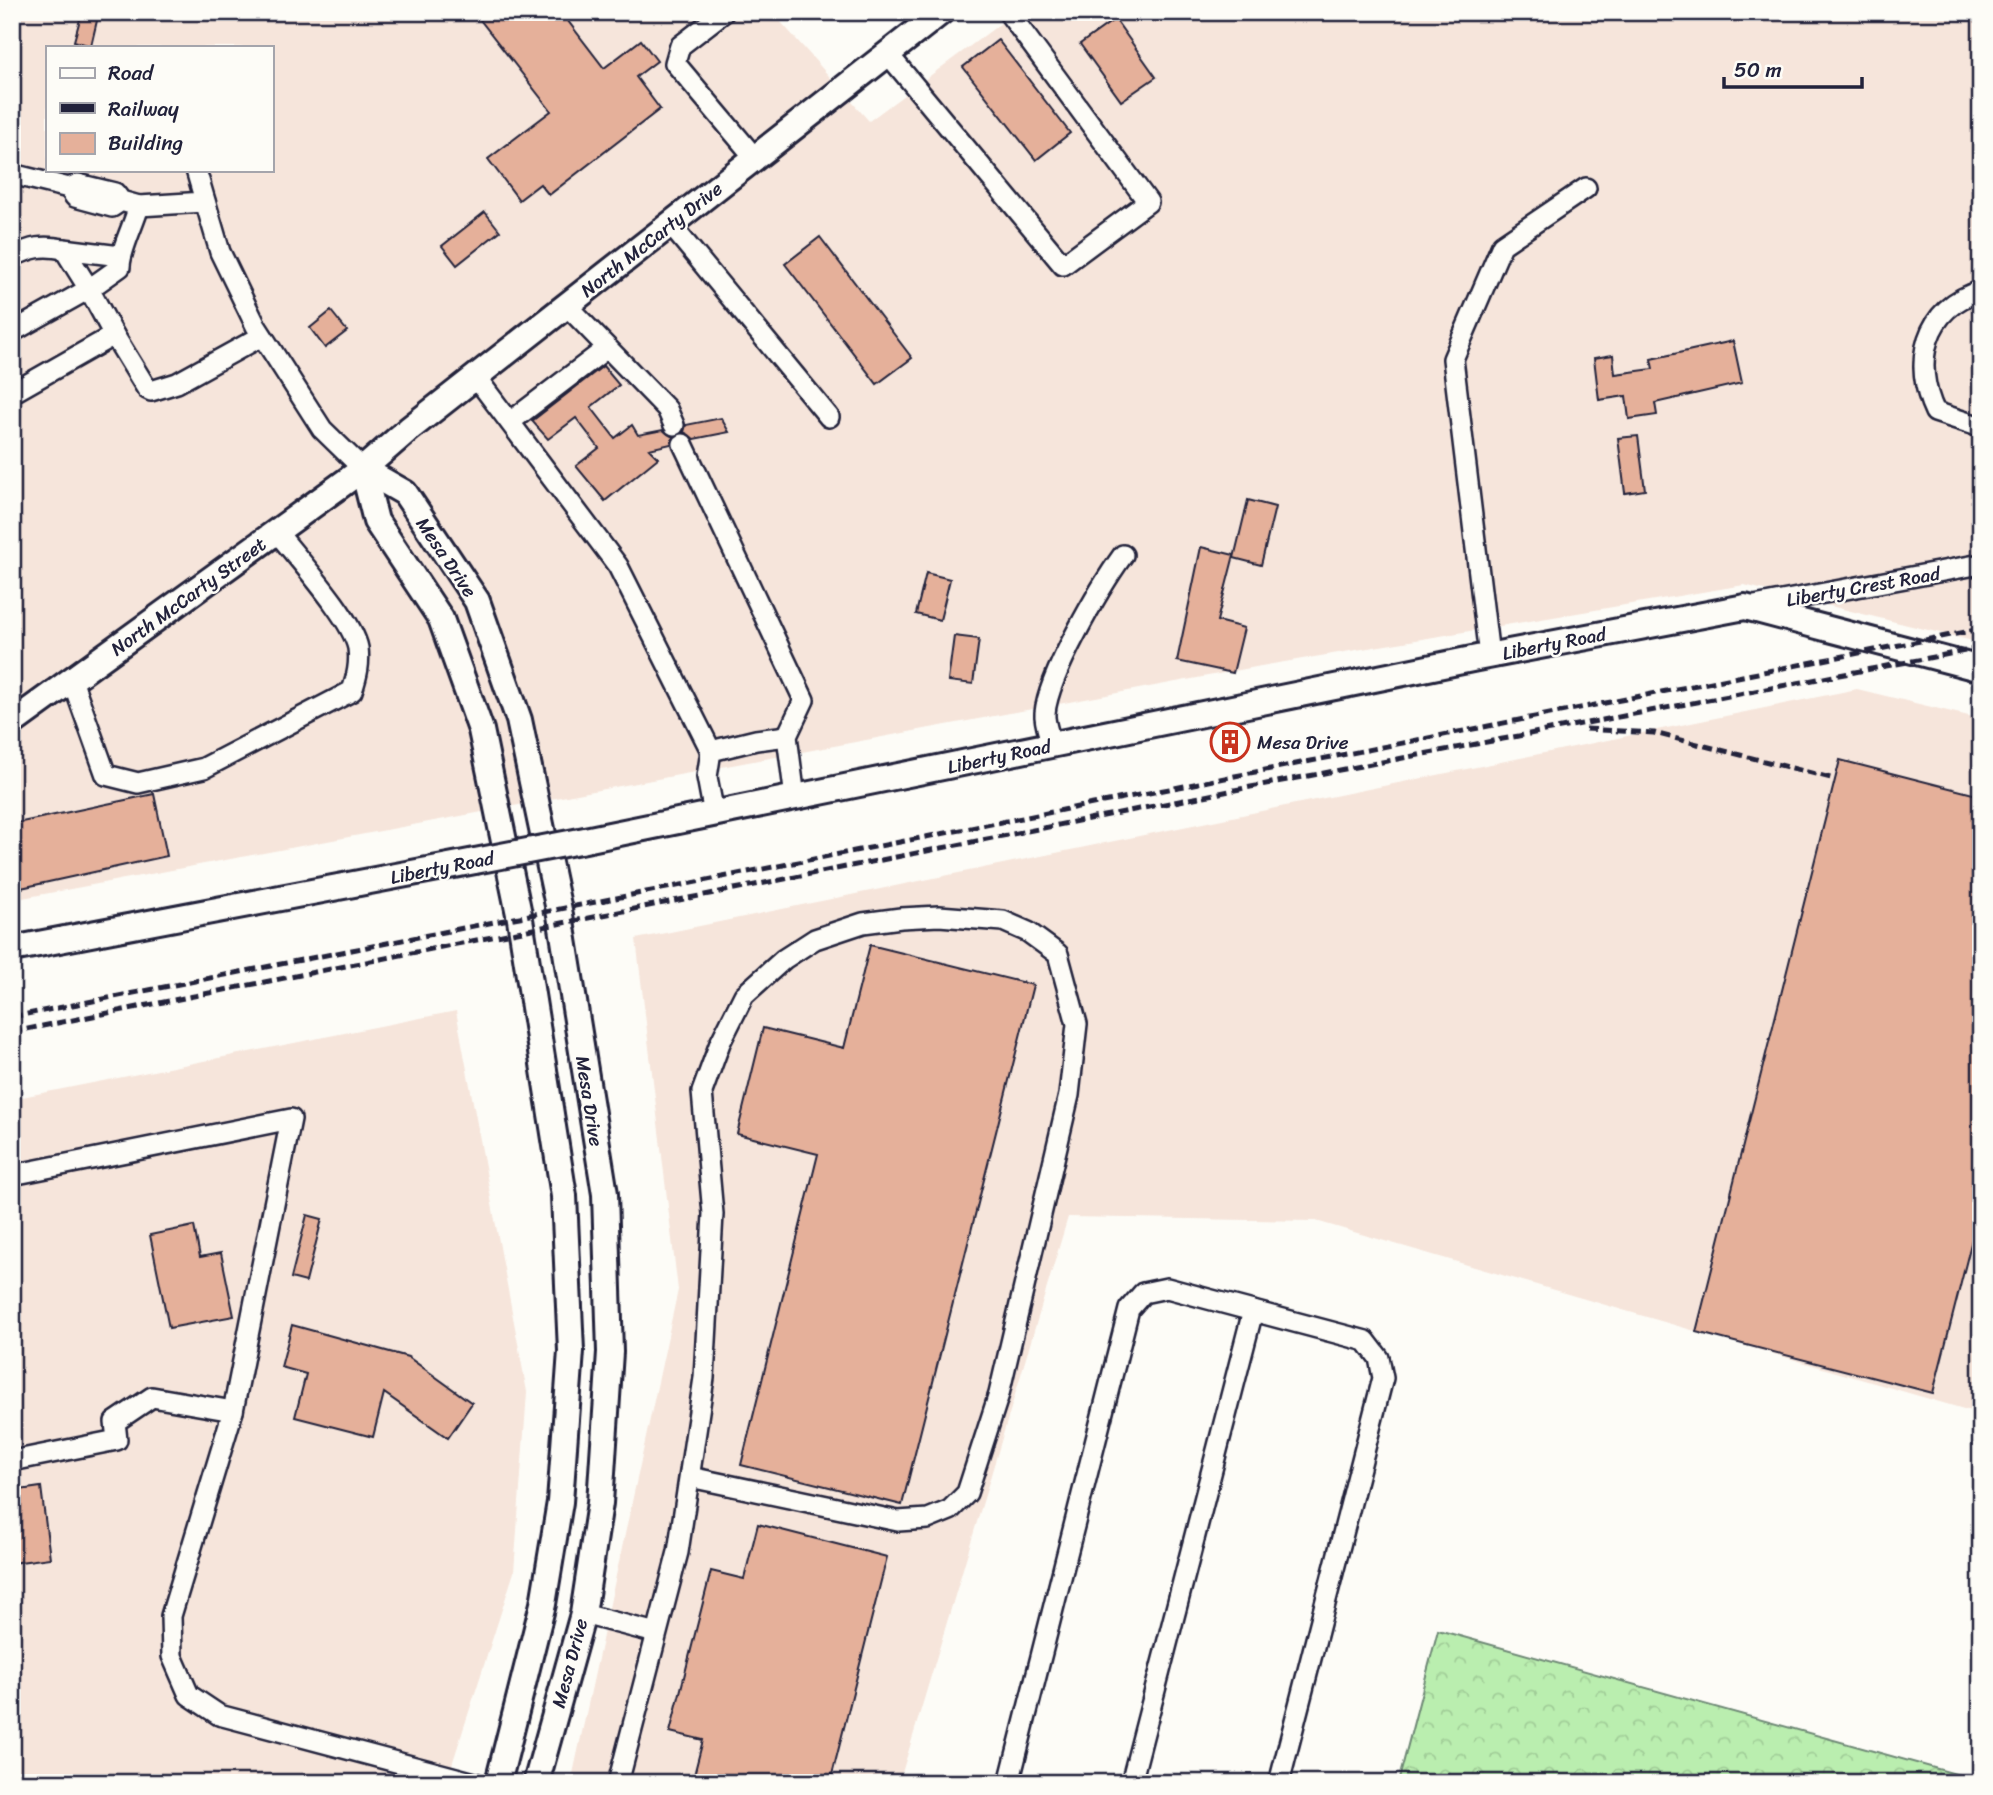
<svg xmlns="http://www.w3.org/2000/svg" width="1993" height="1795" font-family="Sriracha,sans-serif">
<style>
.built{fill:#f6e5db;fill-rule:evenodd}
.forest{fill:url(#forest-crowns);stroke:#6e8875;stroke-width:2}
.building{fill:#e5b09a;stroke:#22223b;stroke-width:2}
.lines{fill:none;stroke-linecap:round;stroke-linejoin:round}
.minor-casing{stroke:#22223b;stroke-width:24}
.major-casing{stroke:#22223b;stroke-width:30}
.minor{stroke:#fdfcf7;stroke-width:19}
.major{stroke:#fdfcf7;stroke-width:24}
.rail{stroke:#22223b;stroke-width:5;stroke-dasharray:10 5;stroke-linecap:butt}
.major-bridge-casing{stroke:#22223b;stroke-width:30;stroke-linecap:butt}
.major-bridge{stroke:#fdfcf7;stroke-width:24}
.labels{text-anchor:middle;stroke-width:5;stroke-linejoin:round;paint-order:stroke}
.street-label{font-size:19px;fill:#22223b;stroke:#fdfcf7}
.poi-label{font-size:19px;fill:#22223b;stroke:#fdfcf7;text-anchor:start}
</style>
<defs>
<pattern id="forest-crowns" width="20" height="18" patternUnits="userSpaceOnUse" patternTransform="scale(1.75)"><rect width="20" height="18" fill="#baeeaf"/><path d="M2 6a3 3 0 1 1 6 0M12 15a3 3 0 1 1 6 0" fill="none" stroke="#a0cc97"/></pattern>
</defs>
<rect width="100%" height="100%" fill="#fdfcf7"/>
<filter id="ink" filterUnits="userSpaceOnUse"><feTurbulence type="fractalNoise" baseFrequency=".0143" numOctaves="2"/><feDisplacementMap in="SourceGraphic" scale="14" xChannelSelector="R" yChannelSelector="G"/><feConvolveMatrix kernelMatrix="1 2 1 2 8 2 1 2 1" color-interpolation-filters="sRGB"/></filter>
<g filter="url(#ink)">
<g class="built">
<path d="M 12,12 L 772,12 L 869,121 L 1016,12 L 1981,12 L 1981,643 L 1744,585 L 1261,666 L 12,900 ZM 47,47 L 271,47 L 271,170 L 47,170 Z"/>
<path d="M 1857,689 L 1981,719 L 1981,1414 L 1316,1221 L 1068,1217 L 899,1783 L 571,1783 L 678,1290 L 636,939 Z"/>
<path d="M 456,1011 L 527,1392 L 514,1572 L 446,1783 L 12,1783 L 12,1099 Z"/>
</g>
<path class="forest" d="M 1438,1630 L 1981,1781 L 1981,1783 L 1398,1783 Z"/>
<g class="building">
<path d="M 82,12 L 99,12 L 91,46 L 74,41 Z"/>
<path d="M 474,12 L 561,12 L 604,68 L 641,40 L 657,61 L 636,77 L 660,109 L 549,195 L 540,184 L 519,200 L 488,159 L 551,111 Z"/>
<path d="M 1115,19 L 1156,77 L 1121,101 L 1080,44 Z"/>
<path d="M 998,40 L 1070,133 L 1036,160 L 963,67 Z"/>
<path d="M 485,212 L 500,231 L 457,265 L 442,246 Z"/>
<path d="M 820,237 L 912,358 L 877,384 L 785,264 Z"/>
<path d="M 331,311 L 347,331 L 325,348 L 310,328 Z"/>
<path d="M 1733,341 L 1742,383 L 1655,403 L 1657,415 L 1629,419 L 1626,396 L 1599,400 L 1594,358 L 1613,355 L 1615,374 L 1653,369 L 1651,359 Z"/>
<path d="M 603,366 L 619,385 L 591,407 L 615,438 L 632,425 L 638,435 L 663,430 L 673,437 L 671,444 L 649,449 L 658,458 L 605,501 L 576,466 L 599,448 L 576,418 L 548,439 L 532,421 Z"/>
<path d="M 721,418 L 729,432 L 694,439 L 684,432 L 686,425 Z"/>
<path d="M 1638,436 L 1645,490 L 1625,493 L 1618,438 Z"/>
<path d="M 1248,500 L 1275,507 L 1261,565 L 1234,558 Z"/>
<path d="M 1201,547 L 1234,555 L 1217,621 L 1244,628 L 1233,673 L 1177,661 Z"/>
<path d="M 926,573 L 950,579 L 940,620 L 916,614 Z"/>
<path d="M 954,636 L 979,639 L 973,684 L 948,681 Z"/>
<path d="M 1840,760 L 1981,796 L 1981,1204 L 1933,1393 L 1696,1332 Z"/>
<path d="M 154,794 L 167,856 L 21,888 L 12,848 L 12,824 Z"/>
<path d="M 870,945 L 1033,985 L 902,1505 L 741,1465 L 818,1154 L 737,1134 L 763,1028 L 844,1048 Z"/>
<path d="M 307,1215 L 322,1219 L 306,1282 L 291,1278 Z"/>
<path d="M 194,1226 L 200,1257 L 221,1253 L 234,1316 L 169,1328 L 150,1235 Z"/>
<path d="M 292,1325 L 408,1357 L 472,1403 L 448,1438 L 384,1393 L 373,1437 L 295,1417 L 306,1374 L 281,1367 Z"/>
<path d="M 41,1487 L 50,1558 L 12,1563 L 12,1491 Z"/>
<path d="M 758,1524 L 887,1557 L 830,1783 L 692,1783 L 703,1740 L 670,1732 L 711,1571 L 744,1579 Z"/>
</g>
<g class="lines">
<defs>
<g id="minor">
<path d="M 724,12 L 680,46 L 675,63 L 755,158"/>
<path d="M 888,54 L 1063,265 L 1148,202 L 1008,12"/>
<path d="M 196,170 L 220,252 L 256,326 L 322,429 L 363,469"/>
<path d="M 12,174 L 69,188"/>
<path d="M 121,201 L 112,207 L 75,197 L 69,188 L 78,184 L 115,193 L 121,201 L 139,206 L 205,202"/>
<path d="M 670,224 L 829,417"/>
<path d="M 120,256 L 64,249 L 89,289 L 120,267 C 120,251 134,224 139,206"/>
<path d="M 12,257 C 32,247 42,245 64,249"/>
<path d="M 1981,291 C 1924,307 1912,364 1935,412 L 1981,427"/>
<path d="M 566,305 L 667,409 L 674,425"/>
<path d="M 12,332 L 89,289 L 114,335 L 12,393"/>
<path d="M 114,335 L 147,389 L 151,391 L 177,383 L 262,336"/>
<path d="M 475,376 L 618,566 L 711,751"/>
<path d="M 510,422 L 607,348"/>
<path d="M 683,444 L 804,700 L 787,736 L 795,798"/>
<path d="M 1749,607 L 1981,564"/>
<path d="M 1489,656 L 1453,359 L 1502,245 L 1586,188"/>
<path d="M 72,680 L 106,775 L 138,783 L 204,768 L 352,691 C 357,676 360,664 358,648 C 352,618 297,558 277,532"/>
<path d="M 1052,746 C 1050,736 1044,723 1045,713 C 1048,676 1100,587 1123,555"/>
<path d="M 714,814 L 707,777 L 711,751 L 756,740 L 787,736"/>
<path d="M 12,1175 L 291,1119 L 233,1411 L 171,1616 L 172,1656 L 189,1695 L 219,1715 L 475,1783"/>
<path d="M 12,1461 L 117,1440 L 115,1422 L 152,1397 L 233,1411"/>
<path d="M 583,1614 L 656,1633"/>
<path d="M 618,1783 L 678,1552 L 704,1378 L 713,1214 L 702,1092 L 720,1043 L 744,995 L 784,959 L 815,939 L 863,923 L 901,918 L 939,916 L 1003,921 L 1028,932 L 1058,954 L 1077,1024 L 1069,1095 L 999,1394 L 967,1493 L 950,1510 L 928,1519 L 898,1521 L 690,1477"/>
<path d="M 1009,1783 L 1129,1309 L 1143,1293 L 1167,1288 L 1253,1311"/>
<path d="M 1131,1783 L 1253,1311 L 1366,1341 L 1379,1358 L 1383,1378 L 1279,1783"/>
</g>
<g id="major">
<path d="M 363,469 L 405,493 L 477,601 L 519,720 L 560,915 L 605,1194 L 610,1352 L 600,1503 L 583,1614 L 536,1783"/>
<path d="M 363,469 L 376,521 L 441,619 L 481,730 L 520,919 L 564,1196 L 571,1351 L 560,1502 L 543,1604 L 498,1783"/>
<path d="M 12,723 L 363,469 L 409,429 L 941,12"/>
<path d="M 580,841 L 1477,658 L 1745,607 L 1981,669"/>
<path d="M 12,949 L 475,861"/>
</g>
</defs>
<use href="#minor" class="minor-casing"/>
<use href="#major" class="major-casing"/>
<use href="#minor" class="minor"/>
<use href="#major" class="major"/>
<g class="rail">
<path d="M 1586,729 L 1654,733 L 1835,779"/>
<path d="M 12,1017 L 1981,629"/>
<path d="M 12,1032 L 1240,789 L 1981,648"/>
</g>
<defs>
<path id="major-bridge" d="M 475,861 L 580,841"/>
</defs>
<use href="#major-bridge" class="major-bridge-casing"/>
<use href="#major-bridge" class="major-bridge"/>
</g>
</g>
<defs>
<symbol id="building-ring" viewBox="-11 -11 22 22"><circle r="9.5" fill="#fdfcf7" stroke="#c8321e" stroke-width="1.5"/><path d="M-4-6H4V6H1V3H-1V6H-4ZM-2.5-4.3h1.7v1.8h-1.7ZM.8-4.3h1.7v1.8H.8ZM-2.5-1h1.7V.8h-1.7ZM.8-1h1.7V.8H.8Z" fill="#c8321e"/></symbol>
</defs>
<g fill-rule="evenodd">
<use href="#building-ring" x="1208" y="720" width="44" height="44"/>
</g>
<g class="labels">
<g class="street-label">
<text transform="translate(651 239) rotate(-38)" y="7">North McCarty Drive</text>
<text transform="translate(447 557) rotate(56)" y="7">Mesa Drive</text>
<text transform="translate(1863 586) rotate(-10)" y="7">Liberty Crest Road</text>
<text transform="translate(188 596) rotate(-36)" y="7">North McCarty Street</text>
<text transform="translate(1554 643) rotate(-11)" y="7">Liberty Road</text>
<text transform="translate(999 756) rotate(-12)" y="7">Liberty Road</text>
<text transform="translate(442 867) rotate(-11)" y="7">Liberty Road</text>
<text transform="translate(590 1101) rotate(81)" y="7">Mesa Drive</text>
<text transform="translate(569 1663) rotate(-75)" y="7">Mesa Drive</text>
</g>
<g class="poi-label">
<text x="1257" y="749">Mesa Drive</text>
</g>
</g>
<rect width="1993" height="1795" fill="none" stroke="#fdfcf7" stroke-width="42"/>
<rect x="21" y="21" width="1951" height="1753" fill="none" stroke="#22223b" stroke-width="2.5" filter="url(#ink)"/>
<rect x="46" y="46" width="228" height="126" fill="#fdfcf7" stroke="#a5a5ac" stroke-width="2"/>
<rect x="60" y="68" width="35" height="10" fill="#fdfcf7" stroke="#a5a5ac" stroke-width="2"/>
<text x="108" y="80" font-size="21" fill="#22223b">Road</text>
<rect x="60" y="103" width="35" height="10" fill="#22223b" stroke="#a5a5ac" stroke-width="2"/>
<text x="108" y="116" font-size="21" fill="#22223b">Railway</text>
<rect x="60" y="133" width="35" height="21" fill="#e5b09a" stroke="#a5a5ac" stroke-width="2"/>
<text x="108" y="150" font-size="21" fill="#22223b">Building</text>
<path d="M1724 77v10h138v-10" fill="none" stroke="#22223b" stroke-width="3.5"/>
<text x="1734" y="77" font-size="21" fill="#22223b" stroke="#fdfcf7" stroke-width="5" paint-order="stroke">50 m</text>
</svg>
